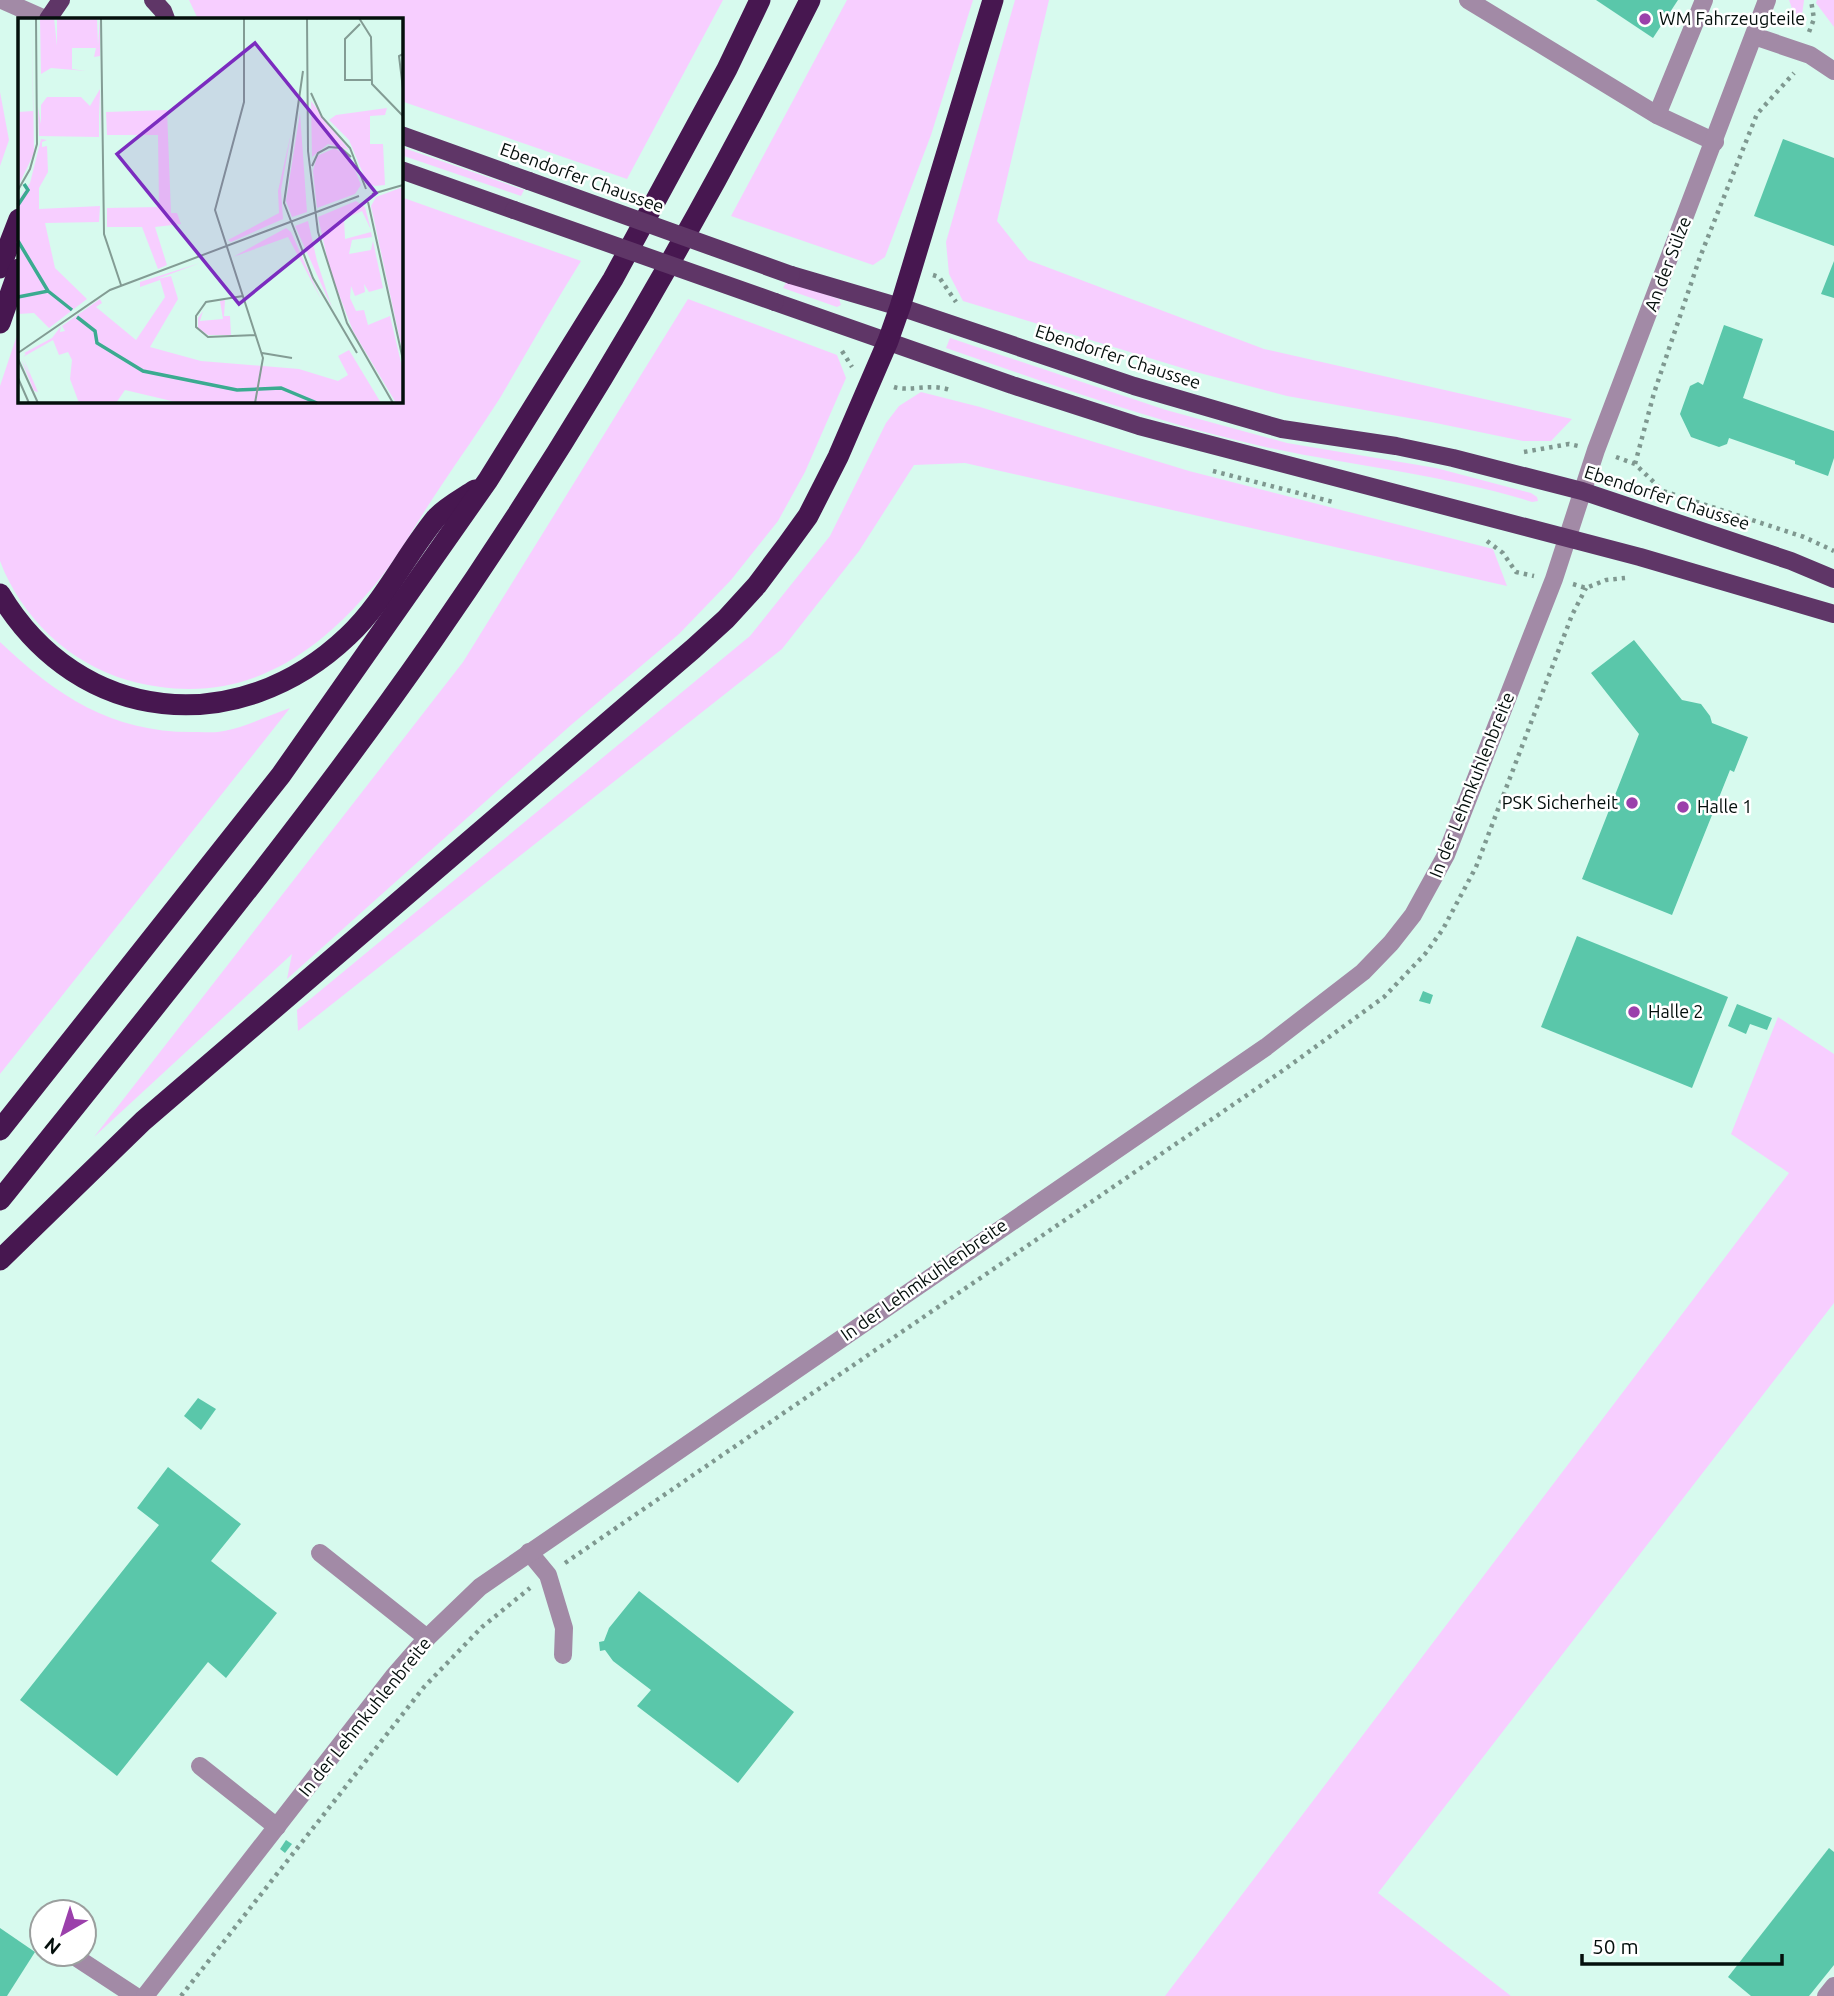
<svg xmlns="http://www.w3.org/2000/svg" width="1834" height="1996" font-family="Ubuntu,sans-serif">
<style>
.green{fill:#f7ceff}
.building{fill:#5ac7aa}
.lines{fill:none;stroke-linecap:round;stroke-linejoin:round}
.path{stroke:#7f9890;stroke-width:4.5;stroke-dasharray:3.5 5;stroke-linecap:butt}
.minor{stroke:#a28aa6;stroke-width:18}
.major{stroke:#5f3667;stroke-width:18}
.highway{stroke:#471750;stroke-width:21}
.major-bridge{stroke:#5f3667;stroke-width:18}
.poi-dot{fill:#9b40ab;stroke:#fff;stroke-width:2.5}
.labels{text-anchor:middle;stroke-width:5;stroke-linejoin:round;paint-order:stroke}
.poi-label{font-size:18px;fill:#040f0c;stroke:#fff;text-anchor:start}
.street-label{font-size:18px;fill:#040f0c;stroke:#fff}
.inset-river{fill:none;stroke:#3bab90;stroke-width:3.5}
.inset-road{fill:none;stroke:#839c94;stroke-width:2}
.view{fill:#7b2cbf;fill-opacity:0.15;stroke:#7b2cbf;stroke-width:3.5}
.inset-edge{fill:none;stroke:#040f0c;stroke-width:3.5}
</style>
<rect width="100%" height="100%" fill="#d7faee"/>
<g class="green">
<path d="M 189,0 L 723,0 L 627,179 L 401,101 L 401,19 L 198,19 Z"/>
<path d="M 847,0 L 973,0 L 931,135 L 885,257 L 873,265 L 731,216 Z"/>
<path d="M 1015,0 L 1049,0 L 997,221 L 1028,260 L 1264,349 L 1572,419 L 1551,441 L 1523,441 L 1431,422 L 1287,396 L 1192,371 L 963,301 L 949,274 L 946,242 Z"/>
<path d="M 1789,0 L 1804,0 L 1801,23 L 1794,14 Z"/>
<path d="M 1817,0 L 1834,0 L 1834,27 L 1816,3 Z"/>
<path d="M 0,92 L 9,140 L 0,166 Z"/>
<path d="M 401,147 L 524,190 L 521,196 L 401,155 Z"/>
<path d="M 401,197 L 581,261 C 553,306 527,352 500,398 C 481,428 460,457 441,486 C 419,518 398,558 373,587 C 307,665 231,709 127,680 C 69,663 21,617 0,561 L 0,386 L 19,329 L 19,401 L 401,401 Z"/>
<path d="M 787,281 L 839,299 L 841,305 L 837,307 L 783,288 Z"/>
<path d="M 688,299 L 837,355 L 846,378 L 805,472 L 778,521 L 731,580 L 679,634 L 571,725 L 287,979 L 292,954 L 94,1137 L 463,662 Z"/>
<path d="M 950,338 L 1166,410 L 1287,443 L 1436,468 L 1531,493 L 1537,497 L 1538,501 L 1532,502 C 1444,474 1351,466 1261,446 C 1154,422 1050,384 946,348 Z"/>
<path d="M 921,392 L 980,407 L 1189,471 L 1493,549 L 1507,586 L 965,463 L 914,465 L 859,551 L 782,649 L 298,1031 L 297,1010 L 750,636 L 830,536 L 886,423 L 899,406 Z"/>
<path d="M 0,642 C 58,697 114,734 198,732 C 206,732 216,733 224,731 C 246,727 269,715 290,708 L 0,1074 Z"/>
<path d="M 1778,1017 L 1834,1054 L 1834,1303 L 1378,1893 L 1511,1996 L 1165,1996 L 1789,1173 L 1731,1134 Z"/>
</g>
<g class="building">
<path d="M 1596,0 L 1678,0 L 1653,38 Z"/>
<path d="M 1783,139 L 1834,158 L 1834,246 L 1754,216 Z"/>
<path d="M 1834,261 L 1834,298 L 1821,294 Z"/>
<path d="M 1724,325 L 1763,339 L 1743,398 L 1834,431 L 1834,458 L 1828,476 L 1795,464 L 1795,461 L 1729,438 L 1727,444 L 1719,447 L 1691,437 L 1680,414 L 1690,386 L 1698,382 L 1703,385 Z"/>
<path d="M 1634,640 L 1682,700 L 1701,704 L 1710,716 L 1712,723 L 1748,737 L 1734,772 L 1730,770 L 1672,915 L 1582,879 L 1639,734 L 1591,673 Z"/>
<path d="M 1577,936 L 1728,997 L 1692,1088 L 1541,1027 Z"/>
<path d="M 1423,991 L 1433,995 L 1430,1004 L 1419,1001 Z"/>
<path d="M 1737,1004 L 1772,1018 L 1767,1030 L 1750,1024 L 1746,1034 L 1728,1026 Z"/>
<path d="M 198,1398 L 216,1409 L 201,1430 L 184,1416 Z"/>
<path d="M 168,1467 L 241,1524 L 211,1561 L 277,1613 L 226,1678 L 208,1662 L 117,1776 L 20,1700 L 159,1525 L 137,1508 Z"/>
<path d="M 639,1591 L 794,1712 L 738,1783 L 637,1706 L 651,1690 L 613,1661 L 605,1650 L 600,1651 L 599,1642 L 604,1641 L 609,1628 Z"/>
<path d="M 286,1840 L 292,1844 L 285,1853 L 280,1849 Z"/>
<path d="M 1829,1848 L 1834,1852 L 1834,1965 L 1809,1996 L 1751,1996 L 1728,1977 Z"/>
<path d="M 0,1928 L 35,1952 L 7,1996 L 0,1996 Z"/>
</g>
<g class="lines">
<g class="path">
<path d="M 1809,32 L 1814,19 L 1811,0"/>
<path d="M 933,275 L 939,277 L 956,302"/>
<path d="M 842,351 L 852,367"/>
<path d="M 894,387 C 909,392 930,383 950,390"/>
<path d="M 1524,452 L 1569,444 L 1578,446"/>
<path d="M 1616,457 L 1635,464 L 1663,491 L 1804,537 L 1834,551"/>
<path d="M 1635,464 L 1654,393 L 1700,257 L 1757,114 L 1794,73"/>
<path d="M 1213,471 L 1333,502"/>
<path d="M 1487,541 L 1503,553 L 1516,572 L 1534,576"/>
<path d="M 1573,584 L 1586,588 L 1606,580 L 1625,578"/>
<path d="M 565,1563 L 1285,1069 L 1384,997 L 1425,954 L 1443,929 L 1476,867 L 1572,615 L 1586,588"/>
<path d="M 181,1996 L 424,1687 L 482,1627 L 530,1588"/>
</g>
<g class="minor">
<path d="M 2,0 L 45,19"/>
<path d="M 1468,0 L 1657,115 L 1715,142"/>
<path d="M 1754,36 L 1810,55 L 1834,71"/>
<path d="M 1657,115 L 1704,0"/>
<path d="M 529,1552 L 548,1575 L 564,1628 L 563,1655"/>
<path d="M 320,1553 L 427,1638"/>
<path d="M 200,1766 L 277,1827"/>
<path d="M 77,1958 L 135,1996"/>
<path d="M 145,1996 L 393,1677 L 427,1638 L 480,1587 L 1266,1047 L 1363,972 L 1391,943 L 1413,915 L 1446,855 L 1554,579 L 1596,450 L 1767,0"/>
<path d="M 1826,1996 L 1834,1986"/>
</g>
<g class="major">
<path d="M 153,0 L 163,11 L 166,19"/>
<path d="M 48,19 L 61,0"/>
<path d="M 401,135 L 529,181"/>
<path d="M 401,170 L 514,210"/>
<path d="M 791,275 L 900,307 L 1134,386 L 1282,429 L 1396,446 L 1453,458 L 1582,491 L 1791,561 L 1834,579"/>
<path d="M 775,302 L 1012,385 L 1139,426 L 1640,557 L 1834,614"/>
</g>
<g class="highway">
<path d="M 0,268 L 19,219"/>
<path d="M 0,323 L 19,269"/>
<path d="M 0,594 C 79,726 239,740 348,636 C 384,602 405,556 436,518 C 446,507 463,498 475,490"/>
<path d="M 0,1130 L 281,775 L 488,480 L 613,279 L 727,69 L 760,0"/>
<path d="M 0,1200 C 147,1016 298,834 433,640 C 576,434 698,224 810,0"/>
<path d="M 0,1260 L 143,1121 L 693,649 L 726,619 L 757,585 L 787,545 L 808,516 L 838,457 L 888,341 L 900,307 L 993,0"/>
</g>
<g class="major-bridge">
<path d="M 529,181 L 791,275"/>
<path d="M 514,210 L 775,302"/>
</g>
</g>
<g class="poi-dot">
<circle cx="1645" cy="19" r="7"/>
<circle cx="1632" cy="803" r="7"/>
<circle cx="1683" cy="807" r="7"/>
<circle cx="1634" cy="1012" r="7"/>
</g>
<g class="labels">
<g class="poi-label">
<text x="1659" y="25">WM Fahrzeugteile</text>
<text x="1618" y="809" text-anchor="end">PSK Sicherheit</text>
<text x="1697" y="813">Halle 1</text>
<text x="1648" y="1018">Halle 2</text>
</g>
<g class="street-label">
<text transform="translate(582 178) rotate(20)" y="6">Ebendorfer Chaussee</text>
<text transform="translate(1668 264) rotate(-69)" y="6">An der Sülze</text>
<text transform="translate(1118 357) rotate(18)" y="6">Ebendorfer Chaussee</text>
<text transform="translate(1667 498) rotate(18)" y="6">Ebendorfer Chaussee</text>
<text transform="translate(1472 785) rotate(-68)" y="6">In der Lehmkuhlenbreite</text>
<text transform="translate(924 1280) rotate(-35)" y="6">In der Lehmkuhlenbreite</text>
<text transform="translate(365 1717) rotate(-51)" y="6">In der Lehmkuhlenbreite</text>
</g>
</g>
<g transform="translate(18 18)">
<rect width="385" height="385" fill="#d7faee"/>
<path d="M 14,0 L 16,135 L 0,169 L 0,94 L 15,93 ZM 22,0 L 36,0 L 39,28 L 39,0 L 79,0 L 80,27 L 82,0 L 82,38 L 76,39 L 78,30 L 54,30 L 54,51 L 68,53 L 33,50 L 23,56 ZM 82,71 L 83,119 L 81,76 L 81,119 L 21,118 L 20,89 L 23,106 L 23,87 L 29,79 L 63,79 L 72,88 ZM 293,83 L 331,132 L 310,126 L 294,139 ZM 369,90 L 367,97 L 352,98 L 352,126 L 365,126 L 367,167 L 357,168 L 349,165 L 331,122 L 311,102 L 318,97 ZM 149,92 L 153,195 L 159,195 L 163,206 L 137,209 L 149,247 L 140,251 L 124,209 L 89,209 L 89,190 L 141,189 L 140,117 L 89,117 L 88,94 ZM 282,95 L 289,194 L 274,199 L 268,183 ZM 273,115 L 263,172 L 265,201 L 213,224 L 210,222 L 261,195 L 260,173 ZM 23,121 L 29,122 L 24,124 L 24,129 L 29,128 L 30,154 L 21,170 L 21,191 L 82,188 L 81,204 L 27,205 L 37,250 L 69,281 L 31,310 L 16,295 L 0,296 L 0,182 L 12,165 ZM 317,130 L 333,142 L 343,167 L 337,176 L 299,190 L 295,153 L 299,138 ZM 385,169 L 385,336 L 353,188 L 358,179 ZM 338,183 L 347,189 L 353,212 L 344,193 L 326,201 L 327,221 L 353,214 L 354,219 L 334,222 L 331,236 L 353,232 L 355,223 L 365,270 L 351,274 L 346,266 L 347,274 L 337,278 L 333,268 L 332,280 L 338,293 L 346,292 L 350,307 L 372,298 L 385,353 L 385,385 L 378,385 L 335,313 L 312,253 L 300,199 ZM 290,203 L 299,243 L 314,290 L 277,208 ZM 268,210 L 273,214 L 303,281 L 270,219 L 215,239 ZM 182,245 L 139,261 L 153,258 L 160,281 L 132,329 L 183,343 L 281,351 L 320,363 L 330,357 L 320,338 L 331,332 L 363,385 L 162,385 L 107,372 L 98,385 L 61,385 L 52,361 L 54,342 L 50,334 L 41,337 L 35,322 L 5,339 L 20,374 L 16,373 L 3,341 L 12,358 L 5,339 L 8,336 L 6,335 L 34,320 L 43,308 L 42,314 L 47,313 L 44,308 L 82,281 L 84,285 L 78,289 L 118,322 L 147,279 L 142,262 L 122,269 L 122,264 ZM 207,282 L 206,298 L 212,298 L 213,317 L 190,317 L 180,310 L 180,300 L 185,293 L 182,303 L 205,301 L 202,283 Z" fill="#f7ceff"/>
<path class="inset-river" d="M 0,187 L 10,172 L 6,166M 0,223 L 30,273M 0,279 L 30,273 L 54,292M 59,299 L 77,313 L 79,325 L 125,353 L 219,372 L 263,370 L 299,385"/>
<path class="inset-road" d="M 83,0 L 86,216 L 103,267M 226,0 L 226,84 L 197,192 L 245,340 L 237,385M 289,0 L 290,133 L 300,214 L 329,305 L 375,385M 341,0 L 353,19 L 354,66 L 385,98M 342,6 L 327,21 L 327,62 L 353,62M 385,36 L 381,38 L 385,71M 285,53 L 266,185 L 295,260 L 339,335M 293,75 L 304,99 L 332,130 L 348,171M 294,148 L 300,135 L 311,129 L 323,130 L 333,139M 0,172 L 12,151 L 19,126 L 18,0M 354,176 L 385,167M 350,184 L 385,342M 225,278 L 188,284 L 178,298 L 178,309 L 190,319 L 238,317M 0,335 L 92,272 L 341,178M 244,335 L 274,340M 0,341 L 20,385M 0,360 L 11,385"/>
<path class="view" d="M 237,25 L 358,175 L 221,286 L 99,136 Z"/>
<rect width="385" height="385" class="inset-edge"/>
</g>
<g transform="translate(63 1933) rotate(219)"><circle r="33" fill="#ffffff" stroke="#9b9f9e" stroke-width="2"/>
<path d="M0-5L12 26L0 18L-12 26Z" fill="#9b40ab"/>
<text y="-10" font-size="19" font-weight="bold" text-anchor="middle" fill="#040f0c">N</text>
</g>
<path d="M1582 1954v10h200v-10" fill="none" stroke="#040f0c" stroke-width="3.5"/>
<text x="1592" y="1954" font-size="21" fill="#040f0c" stroke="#ffffff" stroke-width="5" paint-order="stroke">50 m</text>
</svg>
